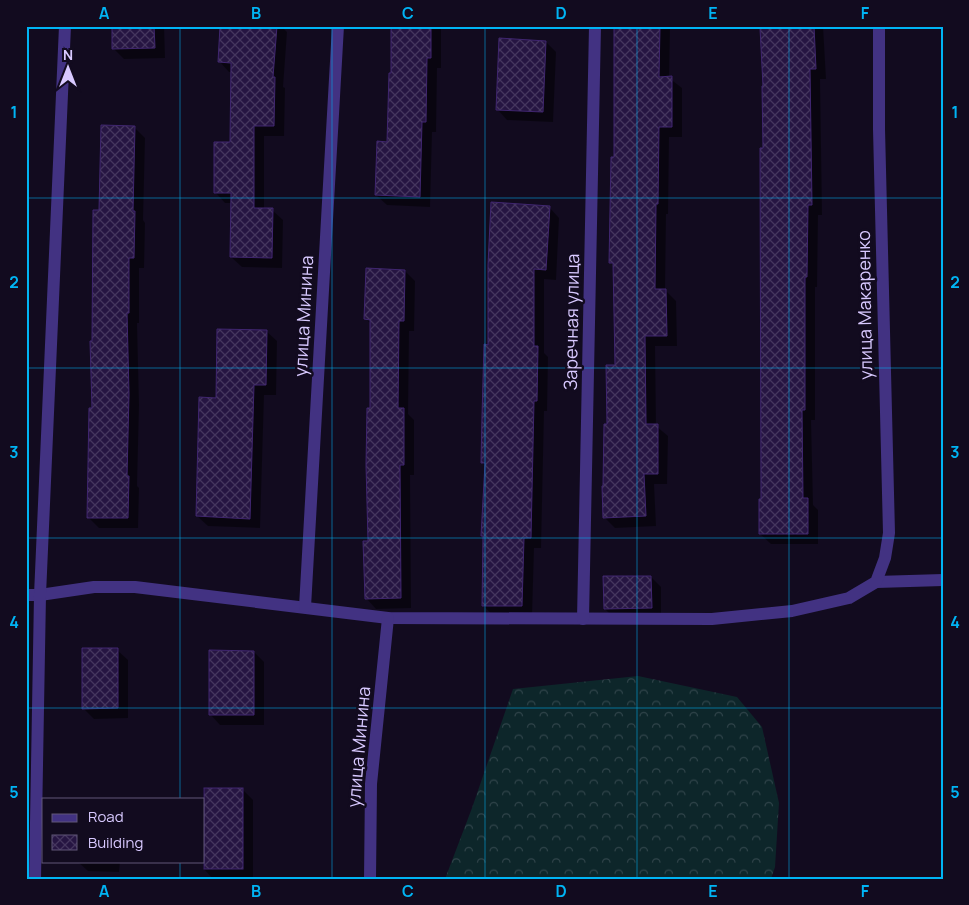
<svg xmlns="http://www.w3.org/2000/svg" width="969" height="905" font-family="Manrope,sans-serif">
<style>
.forest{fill:url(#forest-crowns)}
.shadow{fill:#0007}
.building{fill:url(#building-cross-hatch);stroke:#402670}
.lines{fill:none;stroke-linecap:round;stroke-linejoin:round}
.service{stroke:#423282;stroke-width:12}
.minor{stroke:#423282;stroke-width:12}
.grid{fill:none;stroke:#00b4f4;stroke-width:1;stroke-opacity:0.55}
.labels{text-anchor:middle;stroke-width:5;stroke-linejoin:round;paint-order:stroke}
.street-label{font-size:18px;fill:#d8c9ff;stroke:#120b1f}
.neatline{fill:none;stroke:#00b4f4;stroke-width:2}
.grid-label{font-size:16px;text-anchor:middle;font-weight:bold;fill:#00b4f4}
</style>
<defs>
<pattern id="forest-crowns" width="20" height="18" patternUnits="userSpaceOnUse" patternTransform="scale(1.25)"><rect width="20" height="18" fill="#0d262a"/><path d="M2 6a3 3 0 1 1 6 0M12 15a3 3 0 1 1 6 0" fill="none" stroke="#30444a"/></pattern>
<pattern id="building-cross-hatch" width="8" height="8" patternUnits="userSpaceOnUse" patternTransform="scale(1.25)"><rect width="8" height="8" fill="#261542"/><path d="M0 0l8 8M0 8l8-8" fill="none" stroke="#45365e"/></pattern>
</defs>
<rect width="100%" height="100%" fill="#120b1f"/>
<path class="forest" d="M 638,676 L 737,697 L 762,727 L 779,803 L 775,867 L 771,879 L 445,879 L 472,808 L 513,689 Z"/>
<g class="shadow">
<path d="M 113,26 L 164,26 L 165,58 L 124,59 L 114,49 Z"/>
<path d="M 221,26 L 281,26 L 287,32 L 283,87 L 285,88 L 284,136 L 264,136 L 264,209 L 272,210 L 283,220 L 282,268 L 242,267 L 231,257 L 232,203 L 225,203 L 215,192 L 231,143 L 232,72 L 229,72 L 219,61 Z"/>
<path d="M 392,26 L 441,26 L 441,68 L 437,68 L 436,132 L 432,132 L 430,207 L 387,205 L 376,195 L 388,143 L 392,75 Z"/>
<path d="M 616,26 L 669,26 L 670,29 L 669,78 L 682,88 L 682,137 L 669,137 L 668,214 L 666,214 L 665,290 L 676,301 L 677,346 L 655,346 L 656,426 L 668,436 L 667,484 L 654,484 L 656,526 L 615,528 L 605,518 L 608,426 L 616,366 L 614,267 L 610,262 L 616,158 L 614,68 Z"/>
<path d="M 768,26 L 823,26 L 826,79 L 820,79 L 822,215 L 818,215 L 817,287 L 815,287 L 815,420 L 811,420 L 813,505 L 818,510 L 818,544 L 771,544 L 760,534 L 762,500 L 764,87 Z"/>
<path d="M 546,42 L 556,52 L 553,122 L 507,120 L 497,109 Z"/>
<path d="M 134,127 L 145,138 L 143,220 L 145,223 L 144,268 L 139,268 L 139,323 L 137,323 L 139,405 L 137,486 L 139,488 L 138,528 L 99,528 L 88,517 L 93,409 L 93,342 L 100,212 Z"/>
<path d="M 549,207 L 559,218 L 556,280 L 544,279 L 544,353 L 548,357 L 547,411 L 544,411 L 541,548 L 534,548 L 532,616 L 493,616 L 483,605 L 486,466 L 482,463 L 490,346 Z"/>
<path d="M 405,271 L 415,281 L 414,331 L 409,331 L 408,414 L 414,420 L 414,475 L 410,475 L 411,608 L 376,609 L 366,598 L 369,542 L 372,325 L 366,319 Z"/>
<path d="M 266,331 L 277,341 L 276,395 L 264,395 L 260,528 L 208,526 L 197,516 L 217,399 Z"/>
<path d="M 651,577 L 661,587 L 661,618 L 615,619 L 605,609 Z"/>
<path d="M 117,650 L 128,660 L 128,718 L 94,719 L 83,708 Z"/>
<path d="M 254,652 L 264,662 L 264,725 L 220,725 L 210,714 Z"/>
<path d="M 203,789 L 243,790 L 253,800 L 253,879 L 213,879 L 203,868 Z"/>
<path d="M 77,861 L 120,861 L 119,872 L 88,871 Z"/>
</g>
<g class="building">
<path d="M 112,26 L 154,26 L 155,48 L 112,49 Z"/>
<path d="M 220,26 L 277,26 L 273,77 L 275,77 L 274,126 L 254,126 L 254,208 L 273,208 L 272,258 L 230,257 L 231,193 L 214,193 L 214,142 L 230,142 L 231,63 L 218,62 Z"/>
<path d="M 391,26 L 431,26 L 431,58 L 427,58 L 426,122 L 422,122 L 420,197 L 375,195 L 377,141 L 387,142 L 389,73 L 391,73 Z"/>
<path d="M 614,26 L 660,26 L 659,77 L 672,76 L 672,127 L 659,127 L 658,204 L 656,204 L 655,289 L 666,289 L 667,336 L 645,336 L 646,424 L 658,424 L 658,474 L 644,474 L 646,516 L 603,518 L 602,486 L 603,486 L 604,424 L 607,424 L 606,365 L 615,365 L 613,263 L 609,263 L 611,157 L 614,157 Z"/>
<path d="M 793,26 L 814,26 L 816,69 L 810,69 L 812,205 L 808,205 L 807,277 L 805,277 L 805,410 L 802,410 L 803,498 L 808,498 L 808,534 L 759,534 L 759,499 L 761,499 L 760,148 L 763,148 L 762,86 L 763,86 L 760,28 Z"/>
<path d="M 499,38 L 546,41 L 543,112 L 496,110 Z"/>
<path d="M 101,125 L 135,126 L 133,211 L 135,211 L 134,258 L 129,258 L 129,313 L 127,313 L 129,394 L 127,476 L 129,476 L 128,518 L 87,518 L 89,408 L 92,408 L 90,341 L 92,341 L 93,210 L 99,210 Z"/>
<path d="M 491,202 L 550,206 L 546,270 L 534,269 L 534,346 L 538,346 L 537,401 L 534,401 L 531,538 L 524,538 L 522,606 L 482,606 L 483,536 L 481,536 L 485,463 L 481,463 L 482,416 L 484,344 L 488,345 L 488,265 Z"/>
<path d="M 366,268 L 405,270 L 404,321 L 399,321 L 398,408 L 404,408 L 404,465 L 400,465 L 401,598 L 365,599 L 363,541 L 368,541 L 366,465 L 367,408 L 370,408 L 370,320 L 364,319 Z"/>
<path d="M 217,329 L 267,330 L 266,385 L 254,385 L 250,519 L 196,516 L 199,397 L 216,398 Z"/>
<path d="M 603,576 L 651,576 L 652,608 L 604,609 Z"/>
<path d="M 82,648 L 118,648 L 118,708 L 82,709 Z"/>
<path d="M 209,650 L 254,651 L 254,715 L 209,715 Z"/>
<rect x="204" y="788" width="39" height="81"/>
</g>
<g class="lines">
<path class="service" d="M 876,582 L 943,580"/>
<g class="minor">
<path d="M 26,595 L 40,595 L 94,587 L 135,587 L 388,618 L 712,619 L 792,611 L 849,598 L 876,582 L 885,558 L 889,533 L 879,129 L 879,26"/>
<path d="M 305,607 L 338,26"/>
<path d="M 583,619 L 595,26"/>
<path d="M 35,879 L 40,595 L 65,26"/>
<path d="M 370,879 L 371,784 L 388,618"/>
</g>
</g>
<path class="grid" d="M 180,26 L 180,799M 332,26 L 332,879M 485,26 L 485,879M 637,26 L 637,879M 789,26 L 789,879M 26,198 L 943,198M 26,368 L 943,368M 26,538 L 943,538M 26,708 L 943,708M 180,861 L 180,879"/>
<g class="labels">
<g class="street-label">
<text transform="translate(865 305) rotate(-91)" y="6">улица Макаренко</text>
<text transform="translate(304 316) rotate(-87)" y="6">улица Минина</text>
<text transform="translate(572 322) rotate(-89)" y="6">Заречная улица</text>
<text transform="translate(359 747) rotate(-85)" y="6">улица Минина</text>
</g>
</g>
<rect width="969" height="905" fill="none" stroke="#120b1f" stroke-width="55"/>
<rect x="42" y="798" width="162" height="65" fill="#120b1f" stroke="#615779"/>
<rect x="52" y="814" width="25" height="8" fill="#423282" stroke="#615779"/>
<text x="88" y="822" font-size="15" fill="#d8c9ff">Road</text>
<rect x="52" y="835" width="25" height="15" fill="url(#building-cross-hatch)" stroke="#615779"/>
<text x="88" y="848" font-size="15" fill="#d8c9ff">Building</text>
<g transform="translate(68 68)" stroke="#120b1f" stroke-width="4" paint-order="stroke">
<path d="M0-4L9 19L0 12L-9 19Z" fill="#d8c9ff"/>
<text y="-8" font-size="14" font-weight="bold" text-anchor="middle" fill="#d8c9ff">N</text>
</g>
<rect x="28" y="28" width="914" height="850" class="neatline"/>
<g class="grid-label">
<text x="104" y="19">A</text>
<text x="256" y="19">B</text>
<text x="408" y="19">C</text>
<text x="561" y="19">D</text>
<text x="713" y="19">E</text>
<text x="865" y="19">F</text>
<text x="14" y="118">1</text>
<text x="955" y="118">1</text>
<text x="14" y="288">2</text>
<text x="955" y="288">2</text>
<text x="14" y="458">3</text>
<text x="955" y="458">3</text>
<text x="14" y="628">4</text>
<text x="955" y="628">4</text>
<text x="14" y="798">5</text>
<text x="955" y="798">5</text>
<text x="104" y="897">A</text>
<text x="256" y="897">B</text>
<text x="408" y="897">C</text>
<text x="561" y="897">D</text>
<text x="713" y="897">E</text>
<text x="865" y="897">F</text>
</g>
</svg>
